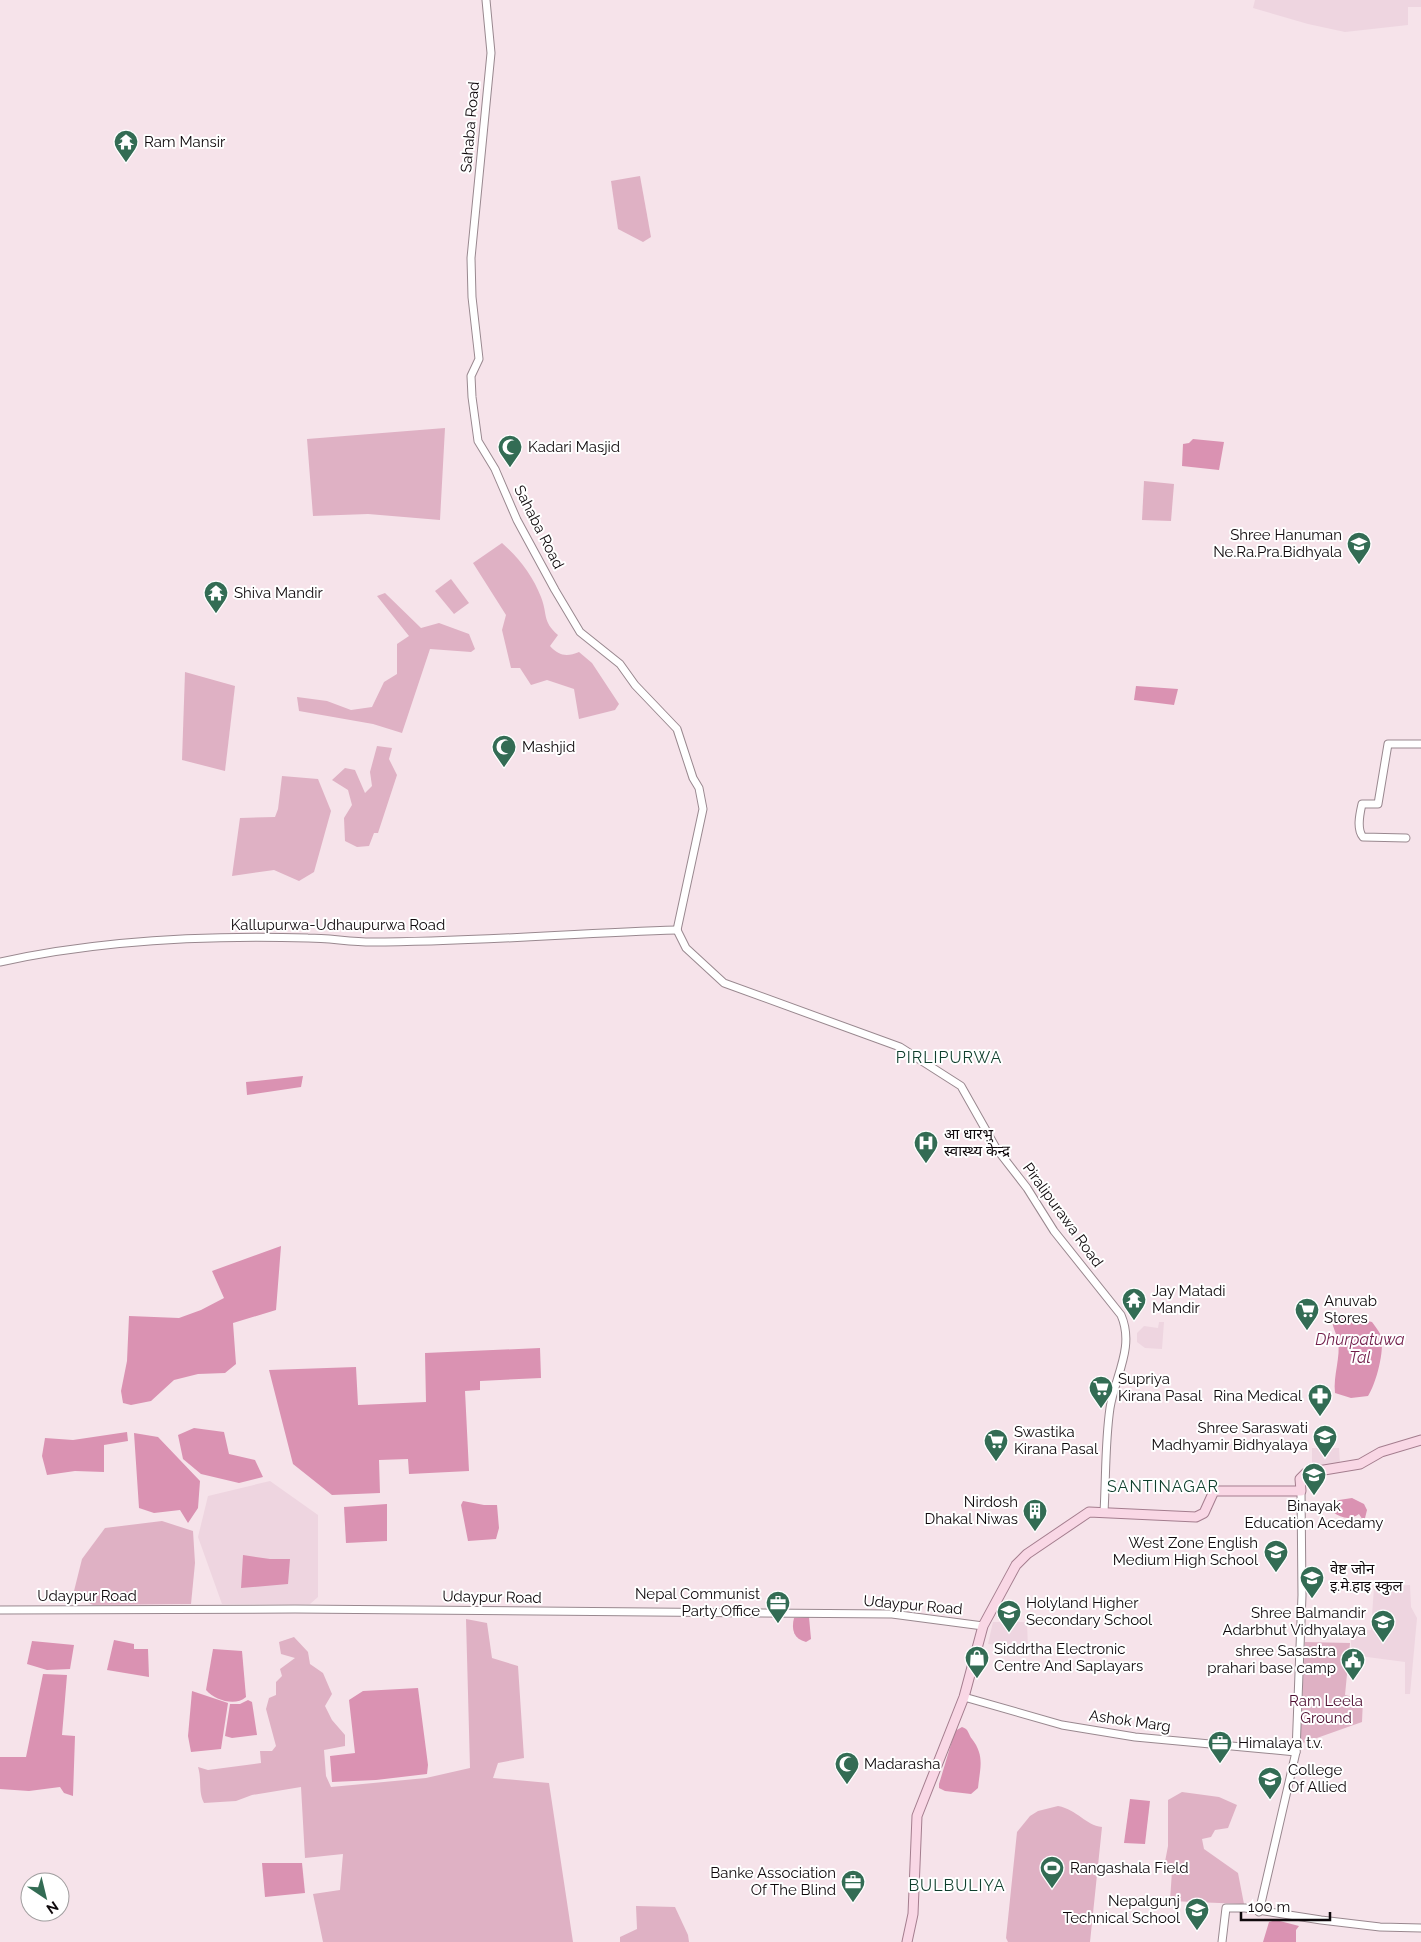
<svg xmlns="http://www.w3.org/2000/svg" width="1421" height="1942" font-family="Raleway,'Noto Sans Devanagari',sans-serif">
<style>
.built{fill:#eed5e0}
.green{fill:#dfb1c4}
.water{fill:#da92b2}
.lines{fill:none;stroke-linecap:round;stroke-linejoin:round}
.minor-casing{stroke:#99888f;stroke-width:9}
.major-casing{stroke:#a47d8e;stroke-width:11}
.minor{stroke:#fff;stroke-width:7}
.major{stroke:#f9d7e5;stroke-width:9}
.labels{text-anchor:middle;stroke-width:4;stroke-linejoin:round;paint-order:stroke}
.street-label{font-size:15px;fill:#0f090c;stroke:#fff}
.poi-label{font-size:15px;fill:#0f090c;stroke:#fff;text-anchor:start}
.park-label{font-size:15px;fill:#4e0e31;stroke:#fff}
.neighbourhood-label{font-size:16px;letter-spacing:1px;fill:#0f3f2d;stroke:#fff}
.water-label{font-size:16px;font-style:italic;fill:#721e4b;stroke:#fff}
</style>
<rect width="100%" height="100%" fill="#f6e3ea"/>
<g class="built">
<path d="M 1255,0 L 1421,0 L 1421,7 L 1408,7 L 1408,25 L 1345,32 L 1308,24 L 1253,8 Z"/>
<path d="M 1159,1322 L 1164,1322 L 1162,1349 L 1145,1348 L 1137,1342 L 1137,1333 L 1144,1326 L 1158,1328 Z"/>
<path d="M 1312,1448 L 1339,1448 L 1340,1464 L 1312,1467 Z"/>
<path d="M 270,1481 L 318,1515 L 318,1597 L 310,1604 L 222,1604 L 198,1537 L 208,1496 Z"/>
<path d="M 1410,1585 L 1411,1607 L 1417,1618 L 1410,1694 L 1405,1694 L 1405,1662 L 1352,1655 L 1350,1631 L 1371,1630 L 1374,1587 Z"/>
<path d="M 993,1622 L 1027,1622 L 1028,1649 L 988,1644 Z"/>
</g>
<g class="green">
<path d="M 640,176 L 651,237 L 643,242 L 618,229 L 611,181 Z"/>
<path d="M 445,428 L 440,520 L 368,514 L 313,516 L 307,439 Z"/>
<path d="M 1144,481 L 1174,484 L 1171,521 L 1142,520 Z"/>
<path d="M 502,543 C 519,558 533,576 541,597 C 548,615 542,621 558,635 L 550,646 C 559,656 567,657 579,652 L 592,663 L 619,704 L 615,710 L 579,719 L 574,689 L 547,680 L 531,685 L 520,668 L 511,668 L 502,630 L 506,615 L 473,563 Z"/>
<path d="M 451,579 L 469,603 L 454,614 L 435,591 Z"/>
<path d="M 385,593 L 421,628 L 439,623 L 469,634 L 475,649 L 471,652 L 430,649 L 402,733 L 373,724 L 299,711 L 297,697 L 327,701 L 351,710 L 372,707 L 384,682 L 397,674 L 397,644 L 409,636 L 377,596 Z"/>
<path d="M 185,672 L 235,686 L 225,771 L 182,760 Z"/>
<path d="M 377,746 L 392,748 L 389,759 L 397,775 L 378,833 L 374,833 L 369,846 L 357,847 L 345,841 L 344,818 L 352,805 L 348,790 L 332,780 L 345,768 L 355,770 L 365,793 L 372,786 L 370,772 Z"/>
<path d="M 282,776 L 318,779 L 331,811 L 314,872 L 299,881 L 274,870 L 232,876 L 240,818 L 275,817 L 278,809 Z"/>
<path d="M 162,1521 L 193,1531 L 195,1563 L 191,1604 L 93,1605 L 73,1595 L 82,1559 L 105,1528 Z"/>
<path d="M 466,1619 L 487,1623 L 492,1658 L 518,1666 L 524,1758 L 498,1763 L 493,1778 L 549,1783 L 573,1942 L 323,1942 L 313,1894 L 340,1890 L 343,1854 L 305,1858 L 301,1787 L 252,1795 L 236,1801 L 204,1803 C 198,1792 202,1780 198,1767 L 208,1770 L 261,1763 L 260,1751 L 272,1751 L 276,1746 L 266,1709 L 269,1698 L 276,1695 L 276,1682 L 282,1676 L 280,1669 L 295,1658 L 281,1654 L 279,1642 L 294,1637 L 308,1652 L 310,1664 L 323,1673 L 332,1694 L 325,1706 L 332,1720 L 345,1735 L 345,1746 L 324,1750 L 326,1776 L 331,1787 L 426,1778 L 470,1768 Z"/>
<path d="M 1305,1642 L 1350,1643 L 1345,1695 L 1363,1699 L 1362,1722 L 1300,1744 Z"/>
<path d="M 1182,1792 L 1219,1797 L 1237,1805 L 1228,1828 L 1215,1830 L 1211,1837 L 1202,1839 L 1204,1849 L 1238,1873 L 1244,1904 L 1170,1901 L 1172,1871 L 1164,1867 L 1168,1846 L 1168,1800 Z"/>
<path d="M 1058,1806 C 1078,1810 1085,1825 1102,1827 L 1090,1942 L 1008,1942 L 1006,1938 L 1017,1832 L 1030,1816 L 1038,1811 Z"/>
<path d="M 636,1906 L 675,1907 L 688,1935 L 689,1942 L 620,1942 L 620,1937 L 637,1929 Z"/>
</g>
<g class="water">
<path d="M 1193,439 L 1224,442 L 1219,470 L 1182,466 L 1183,444 L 1189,443 Z"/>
<path d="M 1136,686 L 1178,689 L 1174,705 L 1134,700 Z"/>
<path d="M 303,1076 L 301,1087 L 247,1095 L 246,1082 Z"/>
<path d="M 281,1246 L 276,1310 L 233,1323 L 236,1364 L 225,1373 L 198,1374 L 174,1380 L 151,1401 L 131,1405 L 123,1403 L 121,1391 L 127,1361 L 129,1316 L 179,1318 L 201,1310 L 224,1298 L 212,1271 Z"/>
<path d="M 1339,1314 L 1372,1322 C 1375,1326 1379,1331 1381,1336 C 1385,1350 1376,1384 1368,1396 L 1351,1398 L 1335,1393 C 1333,1375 1341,1357 1338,1340 C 1336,1333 1333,1328 1332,1321 Z"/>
<path d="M 540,1348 L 541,1378 L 480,1381 L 480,1390 L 465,1391 L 469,1471 L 409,1474 L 408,1459 L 379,1460 L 380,1493 L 332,1495 L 293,1464 L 269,1370 L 356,1367 L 358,1405 L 426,1402 L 425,1353 Z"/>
<path d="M 194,1428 L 224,1432 L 229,1454 L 255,1460 L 263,1477 L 239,1483 L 201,1474 L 183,1459 L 178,1435 Z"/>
<path d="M 127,1432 L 128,1441 L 104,1445 L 104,1472 L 75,1471 L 47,1475 L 42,1456 L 45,1438 L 73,1440 Z"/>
<path d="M 134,1433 L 158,1437 L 200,1481 L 198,1508 L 188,1523 L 180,1510 L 154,1513 L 139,1508 Z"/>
<path d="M 1352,1498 L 1364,1504 L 1367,1510 L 1364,1522 L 1359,1514 C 1350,1521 1341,1518 1333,1512 L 1333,1504 L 1339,1500 Z"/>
<path d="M 463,1501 L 484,1505 L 497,1505 L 499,1528 L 496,1539 L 468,1541 L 461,1505 Z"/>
<path d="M 387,1504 L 387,1541 L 346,1543 L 344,1507 Z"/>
<path d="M 243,1555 L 270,1559 L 290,1559 L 288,1584 L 241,1588 Z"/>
<path d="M 809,1617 L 811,1639 L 806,1642 C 794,1639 791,1630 794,1618 Z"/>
<path d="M 114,1640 L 134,1644 L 134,1649 L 148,1649 L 149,1677 L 107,1670 Z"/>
<path d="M 32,1641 L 74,1645 L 70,1669 L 47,1670 L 27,1664 Z"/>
<path d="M 213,1649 L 242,1651 L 246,1697 C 235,1707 215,1700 206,1690 Z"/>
<path d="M 43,1674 L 67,1675 L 62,1735 L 75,1736 L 73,1796 L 64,1793 L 60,1787 L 29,1791 L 0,1789 L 0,1757 L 26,1757 Z"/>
<path d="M 418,1688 L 428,1765 L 427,1774 L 376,1780 L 332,1782 L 330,1756 L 355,1753 L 349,1700 L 363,1691 Z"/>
<path d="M 192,1691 L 228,1703 L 221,1749 L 191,1752 L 188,1736 Z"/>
<path d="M 248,1700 L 252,1702 L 257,1735 L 232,1738 L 225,1736 L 230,1704 L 240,1704 Z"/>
<path d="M 962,1727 C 969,1729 968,1734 972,1739 C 985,1756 980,1768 978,1788 L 971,1794 L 945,1791 L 939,1788 L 939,1784 L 955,1731 Z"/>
<path d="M 1130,1799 L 1150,1801 L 1145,1844 L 1124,1843 Z"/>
<path d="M 262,1863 L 302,1863 L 305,1893 L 265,1897 Z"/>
<path d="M 1276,1920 L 1299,1926 L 1296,1930 L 1296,1942 L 1263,1942 L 1269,1922 Z"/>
</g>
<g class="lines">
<defs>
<g id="minor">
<path d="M 486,0 L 491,53 L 471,258 L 472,297 L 479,359 L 471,376 L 472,397 L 478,441 L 495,469 L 517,520 L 555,590 L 580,632 L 620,664 L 635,685 L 677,729 L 693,778 L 699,788 L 703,809 L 677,930"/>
<path d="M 1406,838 L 1363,837 C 1356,829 1360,813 1362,804 L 1378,804 L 1388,744 L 1421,744"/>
<path d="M 677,930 L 686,948 L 724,983 L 900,1047 L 961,1086 L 996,1148 L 1027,1188 L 1054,1231 L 1121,1315 C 1135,1347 1115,1376 1110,1408 C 1105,1442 1106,1478 1104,1512"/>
<path d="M 0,962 C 100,940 205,935 308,938 C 329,938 350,942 372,942 C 474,942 575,933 677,930"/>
<path d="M 0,1610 L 295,1609 L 892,1614 L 983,1626"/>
<path d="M 964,1697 L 1062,1725 L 1135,1737 L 1296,1752"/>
<path d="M 1259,1912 L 1296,1752 L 1302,1595 L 1301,1491"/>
<path d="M 1222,1942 L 1226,1908 L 1245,1908 L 1321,1920 L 1380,1927 L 1421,1928"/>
</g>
<path id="major" d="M 907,1942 L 913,1914 L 917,1816 L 964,1697 L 983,1626 L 1016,1565 L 1027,1554 L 1089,1512 L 1196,1517 L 1204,1513 L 1214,1491 L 1301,1491 L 1300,1479 L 1306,1473 L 1360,1464 L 1381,1452 L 1421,1440"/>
</defs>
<use href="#minor" class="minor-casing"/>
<use href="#major" class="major-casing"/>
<use href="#minor" class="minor"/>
<use href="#major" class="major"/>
</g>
<defs>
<symbol id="temple-pin" viewBox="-11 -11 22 30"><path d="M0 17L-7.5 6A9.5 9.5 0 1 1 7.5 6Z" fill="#336c54" stroke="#fff"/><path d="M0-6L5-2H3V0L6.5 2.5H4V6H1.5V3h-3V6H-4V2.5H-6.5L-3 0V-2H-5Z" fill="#fff"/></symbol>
<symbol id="mosque-pin" viewBox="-11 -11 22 30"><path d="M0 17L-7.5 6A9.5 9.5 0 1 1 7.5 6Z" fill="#336c54" stroke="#fff"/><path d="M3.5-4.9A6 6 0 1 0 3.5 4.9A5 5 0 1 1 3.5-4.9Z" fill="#fff"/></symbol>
<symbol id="school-pin" viewBox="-11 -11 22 30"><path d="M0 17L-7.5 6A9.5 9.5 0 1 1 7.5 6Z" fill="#336c54" stroke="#fff"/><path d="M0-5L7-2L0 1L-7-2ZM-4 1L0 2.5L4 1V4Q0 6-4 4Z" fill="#fff"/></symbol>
<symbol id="hospital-pin" viewBox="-11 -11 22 30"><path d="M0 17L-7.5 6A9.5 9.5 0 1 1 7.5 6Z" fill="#336c54" stroke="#fff"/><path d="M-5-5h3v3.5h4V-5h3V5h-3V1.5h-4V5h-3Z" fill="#fff"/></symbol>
<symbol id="supermarket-pin" viewBox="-11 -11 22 30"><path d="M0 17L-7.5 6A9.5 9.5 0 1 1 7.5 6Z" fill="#336c54" stroke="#fff"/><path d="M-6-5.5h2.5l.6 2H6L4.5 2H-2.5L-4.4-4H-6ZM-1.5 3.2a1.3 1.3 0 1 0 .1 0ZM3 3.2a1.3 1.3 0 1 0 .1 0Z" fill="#fff"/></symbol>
<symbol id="pharmacy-pin" viewBox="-11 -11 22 30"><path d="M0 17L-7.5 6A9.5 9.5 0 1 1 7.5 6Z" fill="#336c54" stroke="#fff"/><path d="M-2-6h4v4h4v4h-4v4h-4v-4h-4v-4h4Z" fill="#fff"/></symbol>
<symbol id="building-pin" viewBox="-11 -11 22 30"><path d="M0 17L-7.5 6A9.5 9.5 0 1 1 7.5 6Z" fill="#336c54" stroke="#fff"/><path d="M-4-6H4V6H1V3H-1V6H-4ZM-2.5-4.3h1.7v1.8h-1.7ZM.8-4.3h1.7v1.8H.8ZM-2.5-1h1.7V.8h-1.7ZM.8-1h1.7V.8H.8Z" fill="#fff"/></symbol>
<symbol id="office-pin" viewBox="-11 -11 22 30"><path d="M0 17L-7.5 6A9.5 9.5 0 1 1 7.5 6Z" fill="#336c54" stroke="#fff"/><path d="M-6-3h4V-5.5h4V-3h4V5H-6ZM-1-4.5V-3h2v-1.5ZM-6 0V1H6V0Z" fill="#fff"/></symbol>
<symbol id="shop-pin" viewBox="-11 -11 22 30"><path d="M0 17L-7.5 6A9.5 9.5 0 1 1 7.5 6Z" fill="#336c54" stroke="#fff"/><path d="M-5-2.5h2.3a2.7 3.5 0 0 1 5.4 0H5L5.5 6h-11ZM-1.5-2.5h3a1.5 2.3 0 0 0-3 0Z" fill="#fff"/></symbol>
<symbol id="civic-pin" viewBox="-11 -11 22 30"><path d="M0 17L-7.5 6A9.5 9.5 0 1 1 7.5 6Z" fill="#336c54" stroke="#fff"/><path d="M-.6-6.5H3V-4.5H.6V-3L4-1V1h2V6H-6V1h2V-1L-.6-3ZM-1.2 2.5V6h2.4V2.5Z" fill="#fff"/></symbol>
<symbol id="university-pin" viewBox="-11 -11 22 30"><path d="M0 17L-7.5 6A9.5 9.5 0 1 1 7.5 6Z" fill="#336c54" stroke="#fff"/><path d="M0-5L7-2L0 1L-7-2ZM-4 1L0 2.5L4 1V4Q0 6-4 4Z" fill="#fff"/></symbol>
<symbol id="stadium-pin" viewBox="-11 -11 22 30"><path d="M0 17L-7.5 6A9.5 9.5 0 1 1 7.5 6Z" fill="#336c54" stroke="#fff"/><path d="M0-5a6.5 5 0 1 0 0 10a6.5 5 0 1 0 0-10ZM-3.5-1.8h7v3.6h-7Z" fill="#fff"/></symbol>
</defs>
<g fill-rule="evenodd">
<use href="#temple-pin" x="112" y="128" width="28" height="38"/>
<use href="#mosque-pin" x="496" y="433" width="28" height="38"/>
<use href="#school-pin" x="1345" y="530" width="28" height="38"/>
<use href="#temple-pin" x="202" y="579" width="28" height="38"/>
<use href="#mosque-pin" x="490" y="733" width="28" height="38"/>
<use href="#hospital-pin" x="912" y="1129" width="28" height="38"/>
<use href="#temple-pin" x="1120" y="1286" width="28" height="38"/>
<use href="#supermarket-pin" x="1293" y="1296" width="28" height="38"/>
<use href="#supermarket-pin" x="1087" y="1374" width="28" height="38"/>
<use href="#pharmacy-pin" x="1306" y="1382" width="28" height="38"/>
<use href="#school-pin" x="1311" y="1423" width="28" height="38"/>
<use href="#supermarket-pin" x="982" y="1427" width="28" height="38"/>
<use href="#school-pin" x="1300" y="1461" width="28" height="38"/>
<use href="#building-pin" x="1021" y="1497" width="28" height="38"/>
<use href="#school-pin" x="1262" y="1538" width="28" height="38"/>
<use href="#school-pin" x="1298" y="1564" width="28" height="38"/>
<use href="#office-pin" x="764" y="1589" width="28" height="38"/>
<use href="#school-pin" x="995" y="1598" width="28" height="38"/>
<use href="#school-pin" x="1369" y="1608" width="28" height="38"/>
<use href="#shop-pin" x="963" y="1644" width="28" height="38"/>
<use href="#civic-pin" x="1339" y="1646" width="28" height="38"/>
<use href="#office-pin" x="1206" y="1729" width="28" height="38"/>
<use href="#mosque-pin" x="833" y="1750" width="28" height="38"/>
<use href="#university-pin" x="1256" y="1765" width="28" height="38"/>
<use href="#stadium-pin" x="1038" y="1854" width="28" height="38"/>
<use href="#office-pin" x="839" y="1868" width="28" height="38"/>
<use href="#school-pin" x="1183" y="1896" width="28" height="38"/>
</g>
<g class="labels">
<g class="street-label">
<text transform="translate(470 127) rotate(-85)" y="5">Sahaba Road</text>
<text transform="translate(539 527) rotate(63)" y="5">Sahaba Road</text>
<text x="338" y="930">Kallupurwa-Udhaupurwa Road</text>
<text transform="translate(1063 1215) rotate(54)" y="5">Piralipurawa Road</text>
<text x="87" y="1601">Udaypur Road</text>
<text transform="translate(492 1597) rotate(1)" y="5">Udaypur Road</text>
<text transform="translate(913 1605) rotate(5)" y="5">Udaypur Road</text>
<text transform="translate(1130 1721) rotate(8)" y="5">Ashok Marg</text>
</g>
<g class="poi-label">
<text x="144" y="147">Ram Mansir</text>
<text x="528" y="452">Kadari Masjid</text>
<text x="1342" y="540" text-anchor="end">Shree Hanuman<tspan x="1342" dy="17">Ne.Ra.Pra.Bidhyala</tspan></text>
<text x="234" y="598">Shiva Mandir</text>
<text x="522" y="752">Mashjid</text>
<text x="944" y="1139">आ धारभु<tspan x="944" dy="17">स्वास्थ्य केन्द्र</tspan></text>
<text x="1152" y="1296">Jay Matadi<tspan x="1152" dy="17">Mandir</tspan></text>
<text x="1324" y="1306">Anuvab<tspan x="1324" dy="17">Stores</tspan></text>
<text x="1118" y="1384">Supriya<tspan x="1118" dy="17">Kirana Pasal</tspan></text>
<text x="1302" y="1401" text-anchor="end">Rina Medical</text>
<text x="1308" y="1433" text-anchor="end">Shree Saraswati<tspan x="1308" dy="17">Madhyamir Bidhyalaya</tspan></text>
<text x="1014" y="1437">Swastika<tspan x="1014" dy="17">Kirana Pasal</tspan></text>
<text x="1018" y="1507" text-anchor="end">Nirdosh<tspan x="1018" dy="17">Dhakal Niwas</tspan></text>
<text x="1314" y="1511" text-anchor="middle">Binayak<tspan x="1314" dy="17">Education Acedamy</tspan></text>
<text x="1258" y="1548" text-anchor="end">West Zone English<tspan x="1258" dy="17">Medium High School</tspan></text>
<text x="1330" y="1574">वेष्ट जाेन<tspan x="1330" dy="17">इ.मे.हाइ स्कुल</tspan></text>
<text x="760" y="1599" text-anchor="end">Nepal Communist<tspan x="760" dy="17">Party Office</tspan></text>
<text x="1026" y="1608">Holyland Higher<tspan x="1026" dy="17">Secondary School</tspan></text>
<text x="1366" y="1618" text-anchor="end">Shree Balmandir<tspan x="1366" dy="17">Adarbhut Vidhyalaya</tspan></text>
<text x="994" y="1654">Siddrtha Electronic<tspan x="994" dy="17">Centre And Saplayars</tspan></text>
<text x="1336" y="1656" text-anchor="end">shree Sasastra<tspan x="1336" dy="17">prahari base camp</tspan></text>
<text x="1238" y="1748">Himalaya t.v.</text>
<text x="864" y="1769">Madarasha</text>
<text x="1288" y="1775">College<tspan x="1288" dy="17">Of Allied</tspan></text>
<text x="1070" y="1873">Rangashala Field</text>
<text x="836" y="1878" text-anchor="end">Banke Association<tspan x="836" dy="17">Of The Blind</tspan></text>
<text x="1180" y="1906" text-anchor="end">Nepalgunj<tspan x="1180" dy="17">Technical School</tspan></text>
</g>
<g class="park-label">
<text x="1326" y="1706">Ram Leela<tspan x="1326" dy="17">Ground</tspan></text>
</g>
<g class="neighbourhood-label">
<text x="949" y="1063">PIRLIPURWA</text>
<text x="1163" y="1492">SANTINAGAR</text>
<text x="957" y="1891">BULBULIYA</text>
</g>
<g class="water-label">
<text x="1360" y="1345">Dhurpatuwa<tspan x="1360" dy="18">Tal</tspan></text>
</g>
</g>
<g transform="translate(45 1897) rotate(145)"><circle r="24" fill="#ffffff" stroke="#9f9d9e"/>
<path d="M0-4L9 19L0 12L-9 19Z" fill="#336c54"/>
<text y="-8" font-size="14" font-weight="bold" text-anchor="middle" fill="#0f090c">N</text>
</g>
<path d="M1241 1912v8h89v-8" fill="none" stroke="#0f090c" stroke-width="2.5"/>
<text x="1248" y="1912" font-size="15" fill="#0f090c" stroke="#ffffff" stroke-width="4" paint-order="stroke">100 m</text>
</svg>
